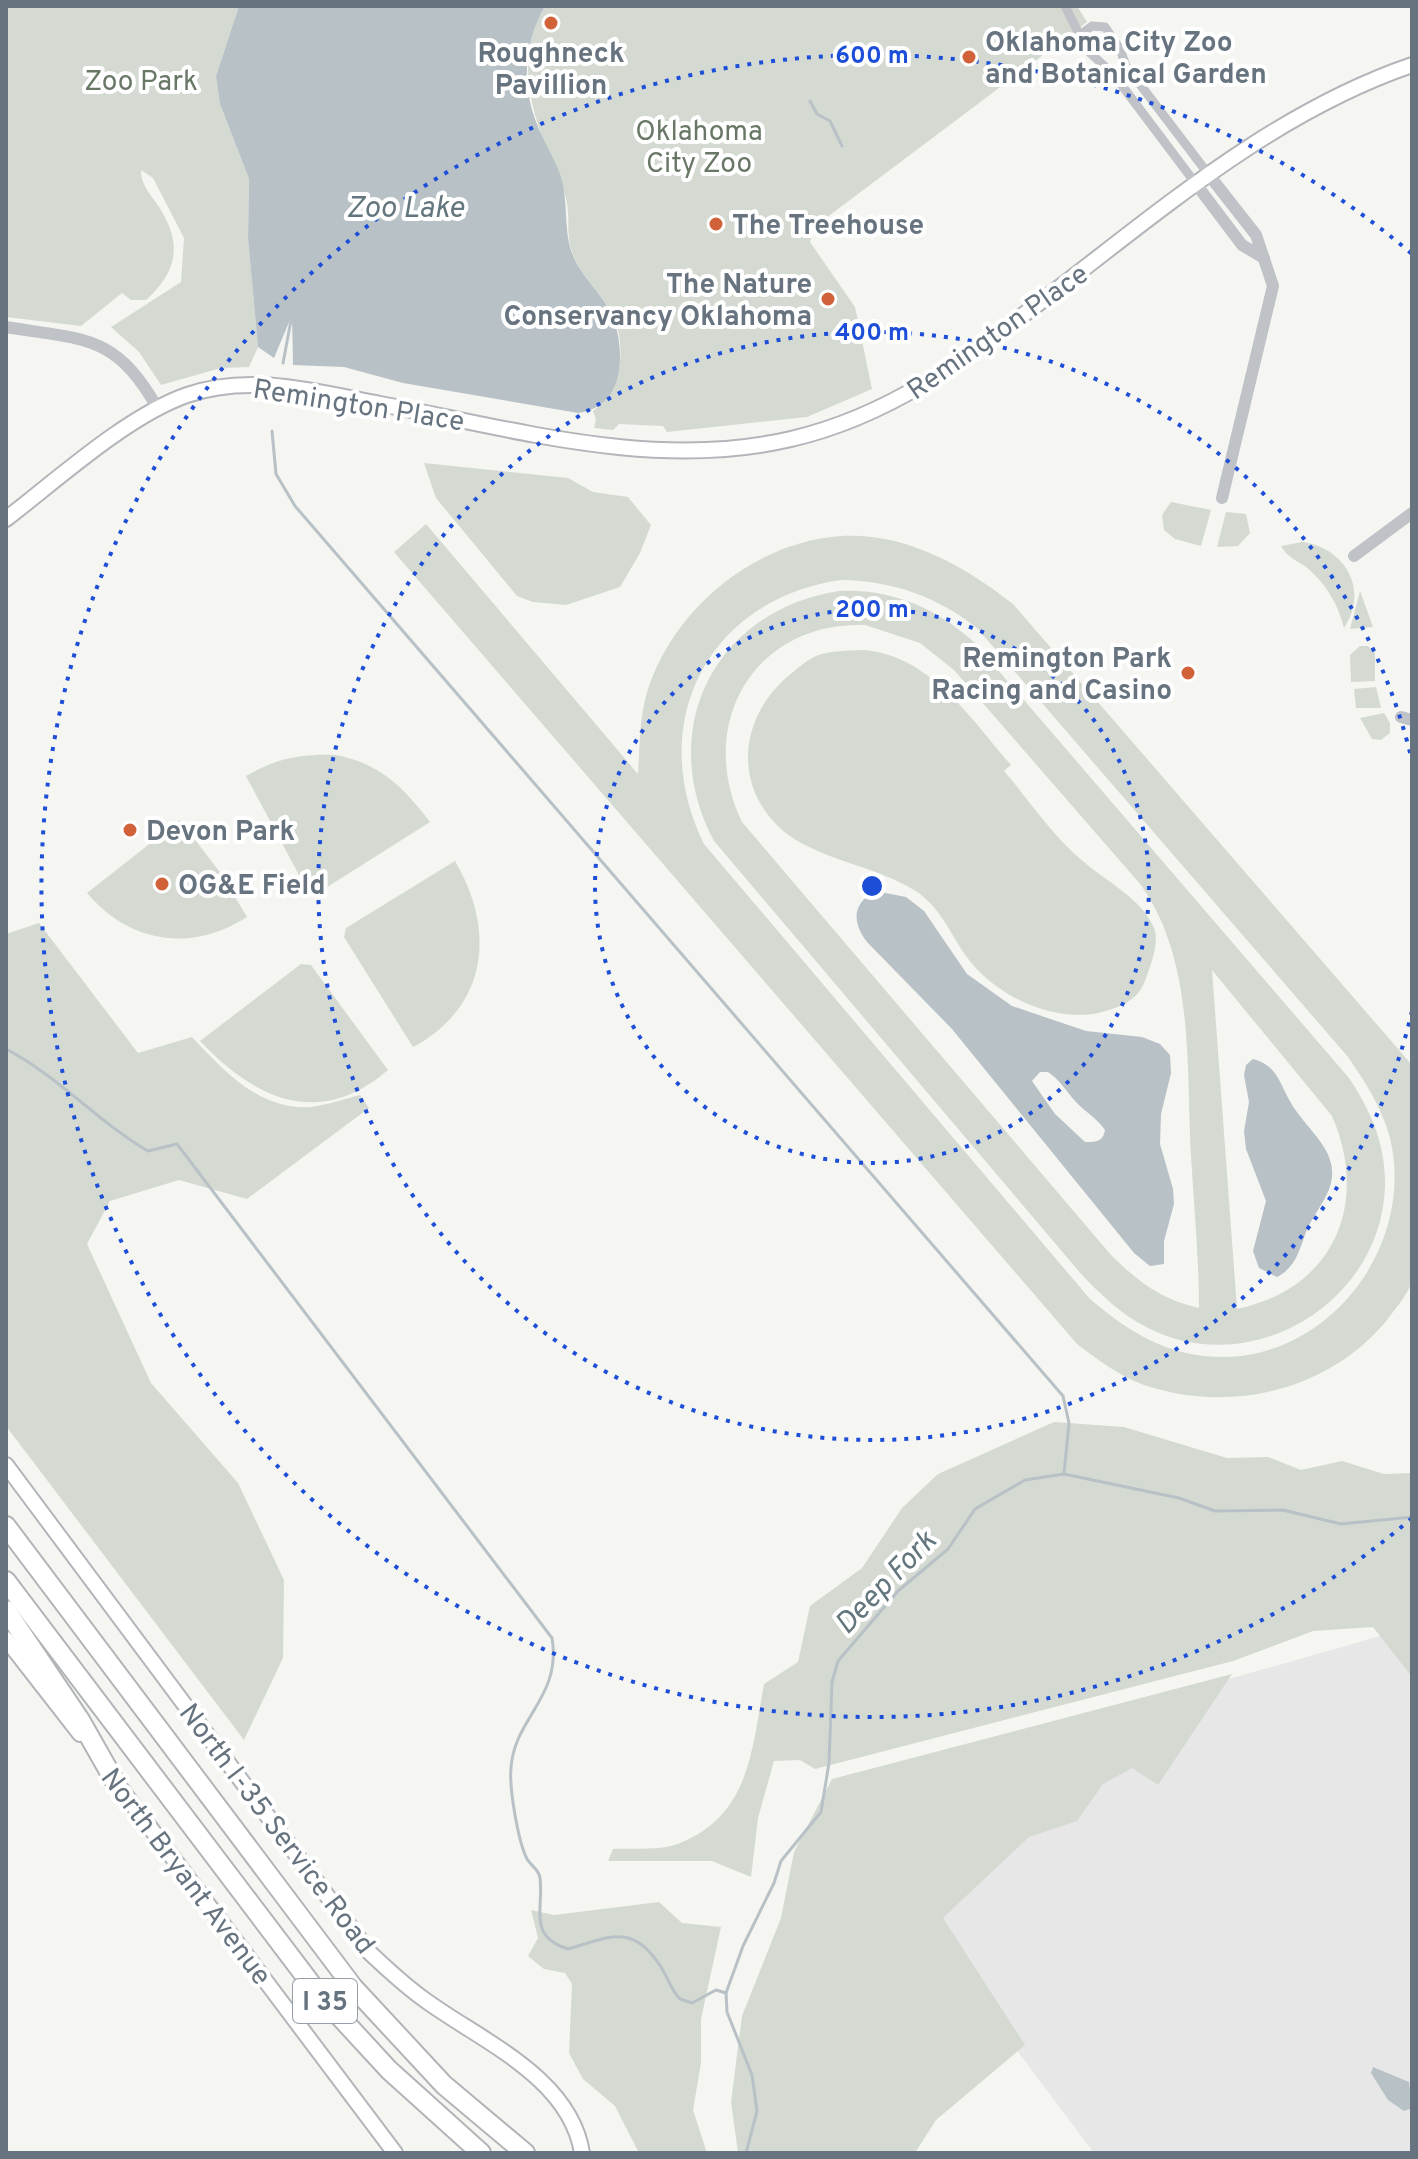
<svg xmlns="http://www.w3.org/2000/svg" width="1418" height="2159" font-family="Overpass,sans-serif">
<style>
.built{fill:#e6e7e6}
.green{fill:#d4dad2;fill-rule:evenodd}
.water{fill:#b8c1c6;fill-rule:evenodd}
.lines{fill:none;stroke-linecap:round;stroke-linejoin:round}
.stream{stroke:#b8c1c6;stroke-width:3}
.secondary-casing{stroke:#b2b6ba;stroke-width:18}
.motorway-casing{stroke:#b2b5b8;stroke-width:22}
.minor{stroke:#bfc2c6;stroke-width:9}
.tertiary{stroke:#bfc2c6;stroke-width:12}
.secondary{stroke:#fff;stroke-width:14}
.motorway{stroke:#fff;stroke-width:18}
.ring{fill:none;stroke:#1d4ed8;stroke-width:4;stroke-dasharray:4 8}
.poi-dot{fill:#d06138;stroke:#fff;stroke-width:3}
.labels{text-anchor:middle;stroke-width:8;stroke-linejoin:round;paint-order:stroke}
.shield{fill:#fff;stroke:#959ea6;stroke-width:2}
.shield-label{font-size:26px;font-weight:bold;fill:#677480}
.poi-label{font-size:28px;font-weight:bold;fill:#677480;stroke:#fff;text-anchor:start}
.park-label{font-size:28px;fill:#697866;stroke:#fff}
.street-label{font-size:28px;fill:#677480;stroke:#fff}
.water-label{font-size:30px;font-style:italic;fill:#63757d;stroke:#fff}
.centre{fill:#1d4ed8;stroke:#fff;stroke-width:4}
.ring-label{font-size:24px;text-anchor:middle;font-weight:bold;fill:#1d4ed8;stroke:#fff;stroke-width:8;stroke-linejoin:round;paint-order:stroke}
</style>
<rect width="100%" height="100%" fill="#f5f5f2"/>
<path class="built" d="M 1412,1627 L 1412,2153 L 1094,2153 L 855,1835 L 994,1746 Z"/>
<g class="green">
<path d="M 6,6 L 239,6 L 216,76 L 220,104 L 249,179 L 248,238 L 258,347 L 249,367 L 221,368 L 161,385 L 139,352 L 111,327 L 181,282 L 184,238 L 153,178 L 141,170 C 141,184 149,193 157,204 C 182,241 180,269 146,300 L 131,300 L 122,293 L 81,326 L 6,317 Z"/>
<path d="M 545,6 L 1077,6 L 1087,22 L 814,227 L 810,242 L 855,307 L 872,389 L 807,417 L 667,432 L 663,426 L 619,424 L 613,430 L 594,428 L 596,419 L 593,411 C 621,394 627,349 614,318 C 604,294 581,278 572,252 C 566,235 570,220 567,203 C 565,190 557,176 552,163 C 531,109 514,60 545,6 Z"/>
<path d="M 424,463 L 568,478 L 593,492 L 628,497 L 651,525 L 640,553 L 620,587 L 566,605 L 533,602 L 517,596 L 436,498 Z"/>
<path d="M 1171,502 L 1211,510 L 1201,546 L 1175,539 L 1164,530 L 1162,515 Z"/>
<path d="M 1226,512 L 1246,514 L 1250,533 L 1238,546 L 1217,547 Z"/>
<path d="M 426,524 L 638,774 C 640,748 639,722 646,696 C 670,611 753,542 841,536 C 905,532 965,566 1013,604 L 1412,1065 C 1412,1120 1412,1175 1412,1230 C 1412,1246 1416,1270 1411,1284 C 1406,1297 1395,1309 1387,1320 C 1329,1391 1230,1414 1144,1385 C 1119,1376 1097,1359 1077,1344 L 394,552 ZM 841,580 C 893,581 936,596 977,628 L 1348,1057 C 1366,1083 1382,1108 1390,1138 C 1418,1256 1313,1378 1191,1354 C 1151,1346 1121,1325 1090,1299 L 704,844 C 645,724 707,599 841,580 Z"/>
<path d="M 1302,542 C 1345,547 1370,591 1344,628 C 1338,604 1325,582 1306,567 C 1296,560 1287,557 1281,546 Z"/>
<path d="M 839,591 C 892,589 934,607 974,642 L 1349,1078 C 1371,1111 1386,1145 1385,1186 C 1382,1302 1252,1381 1148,1328 C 1122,1315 1102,1296 1082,1275 L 714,841 C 655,731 714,610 839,591 ZM 865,625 L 920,643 L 954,670 L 1141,885 C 1195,962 1186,1066 1191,1156 C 1194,1207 1199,1258 1199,1308 C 1162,1300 1137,1281 1111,1255 L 742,822 C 695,725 754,621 865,625 ZM 1212,970 L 1332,1116 C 1370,1203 1334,1289 1237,1309 Z"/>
<path d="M 1360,591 L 1373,627 L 1350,629 Z"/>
<path d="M 1360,646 L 1368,646 L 1375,653 L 1375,681 L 1351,682 L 1350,655 Z"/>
<path d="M 864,650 C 931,656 970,718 1011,765 L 1004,771 C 1030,801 1054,838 1084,862 C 1107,882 1142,899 1154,928 C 1160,942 1150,967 1145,981 C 1137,1002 1118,1008 1098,1013 C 1051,1023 993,994 966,956 C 949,932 940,906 914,890 C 876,866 816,859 782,830 C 733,786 739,719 787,677 C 796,670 805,661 816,656 C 831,650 848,651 864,650 Z"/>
<path d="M 1376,687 L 1381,708 L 1356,708 L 1354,689 Z"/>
<path d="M 1384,713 L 1390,723 L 1390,733 L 1381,740 L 1372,739 L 1360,718 Z"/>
<path d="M 336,755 C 381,764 403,787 430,822 L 321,891 L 307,890 L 246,776 C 276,758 302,754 336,755 Z"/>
<path d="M 180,820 L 222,875 L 247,917 C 191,953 129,943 87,893 Z"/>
<path d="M 455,861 C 496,930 488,1007 413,1047 L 344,937 L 346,928 Z"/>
<path d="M 39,923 L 138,1053 L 192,1037 C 225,1072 259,1110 311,1107 C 327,1105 344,1099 360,1095 L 369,1108 L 247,1199 L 179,1180 L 110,1201 L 87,1244 L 151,1383 L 238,1483 L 284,1580 L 283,1658 L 244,1740 L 6,1426 L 6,934 Z"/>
<path d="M 301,964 L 311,965 L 388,1070 C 319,1129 256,1100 200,1041 Z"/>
<path d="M 1054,1422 L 1124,1427 L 1227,1458 L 1268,1457 L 1301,1470 L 1342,1461 L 1384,1474 L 1412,1473 L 1412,1677 L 1373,1627 L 1313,1631 L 1233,1661 L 815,1769 L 800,1760 L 774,1761 L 758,1818 L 751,1877 L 712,1861 L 608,1861 L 613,1849 C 633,1848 662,1851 680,1843 C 750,1815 752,1749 764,1684 L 798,1662 L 810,1606 L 862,1568 L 902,1508 L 938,1474 Z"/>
<path d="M 1232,1674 L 1158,1785 L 1132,1768 L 1103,1784 L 1077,1821 L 1029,1837 L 943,1918 L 1025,2045 L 936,2120 L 915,2153 L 738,2153 L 731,2102 L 742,2016 L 781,1918 L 794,1852 L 832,1779 Z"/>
<path d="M 659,1902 L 682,1923 L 721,1927 L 701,2019 L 701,2063 L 693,2110 L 707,2153 L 639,2153 L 615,2106 L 583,2079 L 569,2053 L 572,1984 L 565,1973 L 544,1969 L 528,1956 L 538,1938 L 531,1910 L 554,1915 Z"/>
</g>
<g class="water">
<path d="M 239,6 L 545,6 C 524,43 521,85 537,124 C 543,141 554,157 560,174 C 569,200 563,228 572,253 C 581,278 606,296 614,320 C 626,356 623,408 578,413 L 403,383 L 344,367 L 293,365 L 292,315 L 274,358 L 258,347 L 248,238 L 249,179 L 220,104 L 216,76 Z"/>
<path d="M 875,891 L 906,897 L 924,911 L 967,974 L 1012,1006 L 1086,1031 L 1142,1037 L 1160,1044 L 1170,1055 L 1171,1073 L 1161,1114 L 1160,1144 L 1173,1189 L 1174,1204 L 1164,1241 L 1164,1264 L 1150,1266 L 1134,1253 L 952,1029 L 867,942 C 852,922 852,904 875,891 ZM 1040,1072 L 1048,1072 C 1060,1080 1066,1091 1076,1102 C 1085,1112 1097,1118 1105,1130 C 1103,1142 1096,1142 1085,1142 L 1055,1114 L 1032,1081 Z"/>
<path d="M 1253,1059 C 1278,1066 1279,1083 1291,1103 C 1308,1133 1346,1154 1327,1194 C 1321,1207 1311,1219 1306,1232 C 1299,1251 1296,1267 1277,1277 L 1259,1268 L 1253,1251 L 1266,1201 L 1246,1149 L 1244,1131 L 1249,1102 L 1244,1075 L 1246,1065 Z"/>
<path d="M 1373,2067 L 1409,2082 L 1412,2108 L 1404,2111 L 1388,2100 L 1371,2073 Z"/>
</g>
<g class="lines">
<g class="stream">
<path d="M 810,101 L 817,114 L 830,121 L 842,146"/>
<path d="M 283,363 L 292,315"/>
<path d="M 272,431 L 276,474 L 295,506 L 1063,1396 L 1069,1423 L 1064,1474"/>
<path d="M 6,1049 C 58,1076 98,1122 148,1151 L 177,1144 L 552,1638 C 562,1697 514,1718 511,1768 C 509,1788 518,1841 527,1859 C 531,1866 539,1869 540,1878 C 544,1909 527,1936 568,1949 C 608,1938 632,1921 661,1967 C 668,1978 671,1990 680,1999 L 692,2003 L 716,1990 L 726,1993"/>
<path d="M 746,2153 L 757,2111 L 752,2075 L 727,2012 L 726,1993 L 743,1946 L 774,1883 L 781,1861 L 821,1812 L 829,1763 L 832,1682 L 838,1661 L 898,1591 L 948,1549 L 975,1509 L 1025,1480 L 1064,1474 L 1179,1498 L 1215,1511 L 1283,1510 L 1341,1524 L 1412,1517"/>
</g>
<defs>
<g id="secondary">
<path d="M 6,519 C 57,480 127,416 187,395 C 250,373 316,392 380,404 C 514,429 655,471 791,439 C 890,416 964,360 1043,300 C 1159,212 1272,113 1412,65"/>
<path d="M 6,1465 L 369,1952 C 387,1969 405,1986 425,2000 C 481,2041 570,2077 582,2153"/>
<path d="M 6,1639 L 80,1734"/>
<path d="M 109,1773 L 395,2153"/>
</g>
<g id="motorway">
<path d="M 6,1526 L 353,1987 L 444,2085 L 525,2153"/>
<path d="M 6,1581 L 318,1993 L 389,2070 L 481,2153"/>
<path d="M 6,1610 L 80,1720 L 114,1780"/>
</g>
</defs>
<use href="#secondary" class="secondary-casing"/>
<use href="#motorway" class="motorway-casing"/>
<g class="minor">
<path d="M 1065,6 L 1087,50 L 1114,75 L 1196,184"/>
<path d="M 1080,35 L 1092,26 L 1105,27 L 1120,49 L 1126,66 L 1209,175"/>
</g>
<g class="tertiary">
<path d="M 1209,175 L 1256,235 L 1273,286 L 1222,498"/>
<path d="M 1196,184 L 1242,245 L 1264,258"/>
<path d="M 6,327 C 84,340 115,333 158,409"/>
<path d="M 1354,556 L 1412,513"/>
<path d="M 1401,717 L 1412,720"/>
</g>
<use href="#secondary" class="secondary"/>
<use href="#motorway" class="motorway"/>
</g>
<g class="ring">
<circle cx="872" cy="886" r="277"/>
<path d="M1412 1011A554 554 0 1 1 1412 761"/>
<path d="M1412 1518A831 831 0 1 1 1412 254"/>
</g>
<g class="poi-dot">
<circle cx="551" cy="23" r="8"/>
<circle cx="969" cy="57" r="8"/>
<circle cx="716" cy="224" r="8"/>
<circle cx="828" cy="299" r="8"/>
<circle cx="1188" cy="673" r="8"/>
<circle cx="130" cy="830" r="8"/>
<circle cx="162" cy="884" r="8"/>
</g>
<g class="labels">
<rect class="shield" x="293" y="1979" width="64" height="44" rx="6"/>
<g class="shield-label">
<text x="325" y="2010">I 35</text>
</g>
<g class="poi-label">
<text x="985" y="51">Oklahoma City Zoo<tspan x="985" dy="32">and Botanical Garden</tspan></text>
<text x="551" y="62" text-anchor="middle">Roughneck<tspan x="551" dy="32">Pavillion</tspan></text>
<text x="732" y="234">The Treehouse</text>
<text x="812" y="293" text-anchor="end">The Nature<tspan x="812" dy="32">Conservancy Oklahoma</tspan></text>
<text x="1172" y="667" text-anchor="end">Remington Park<tspan x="1172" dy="32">Racing and Casino</tspan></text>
<text x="146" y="840">Devon Park</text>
<text x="178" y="894">OG&amp;E Field</text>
</g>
<g class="park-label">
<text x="141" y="90">Zoo Park</text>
<text x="699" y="140">Oklahoma<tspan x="699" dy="32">City Zoo</tspan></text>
</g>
<g class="street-label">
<text transform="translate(997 331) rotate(-35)" y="10">Remington Place</text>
<text transform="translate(359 404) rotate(9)" y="10">Remington Place</text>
<text transform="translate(278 1828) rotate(53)" y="10">North I-35 Service Road</text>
<text transform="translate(187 1876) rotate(53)" y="10">North Bryant Avenue</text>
</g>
<g class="water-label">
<text x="405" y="217">Zoo Lake</text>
<text transform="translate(885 1582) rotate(-46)" y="10">Deep Fork</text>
</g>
</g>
<circle cx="872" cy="886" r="12" class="centre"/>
<g class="ring-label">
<text x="872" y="63">600 m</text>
<text x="872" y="340">400 m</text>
<text x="872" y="617">200 m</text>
</g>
<rect width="1418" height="2159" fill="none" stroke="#677480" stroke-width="16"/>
</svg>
